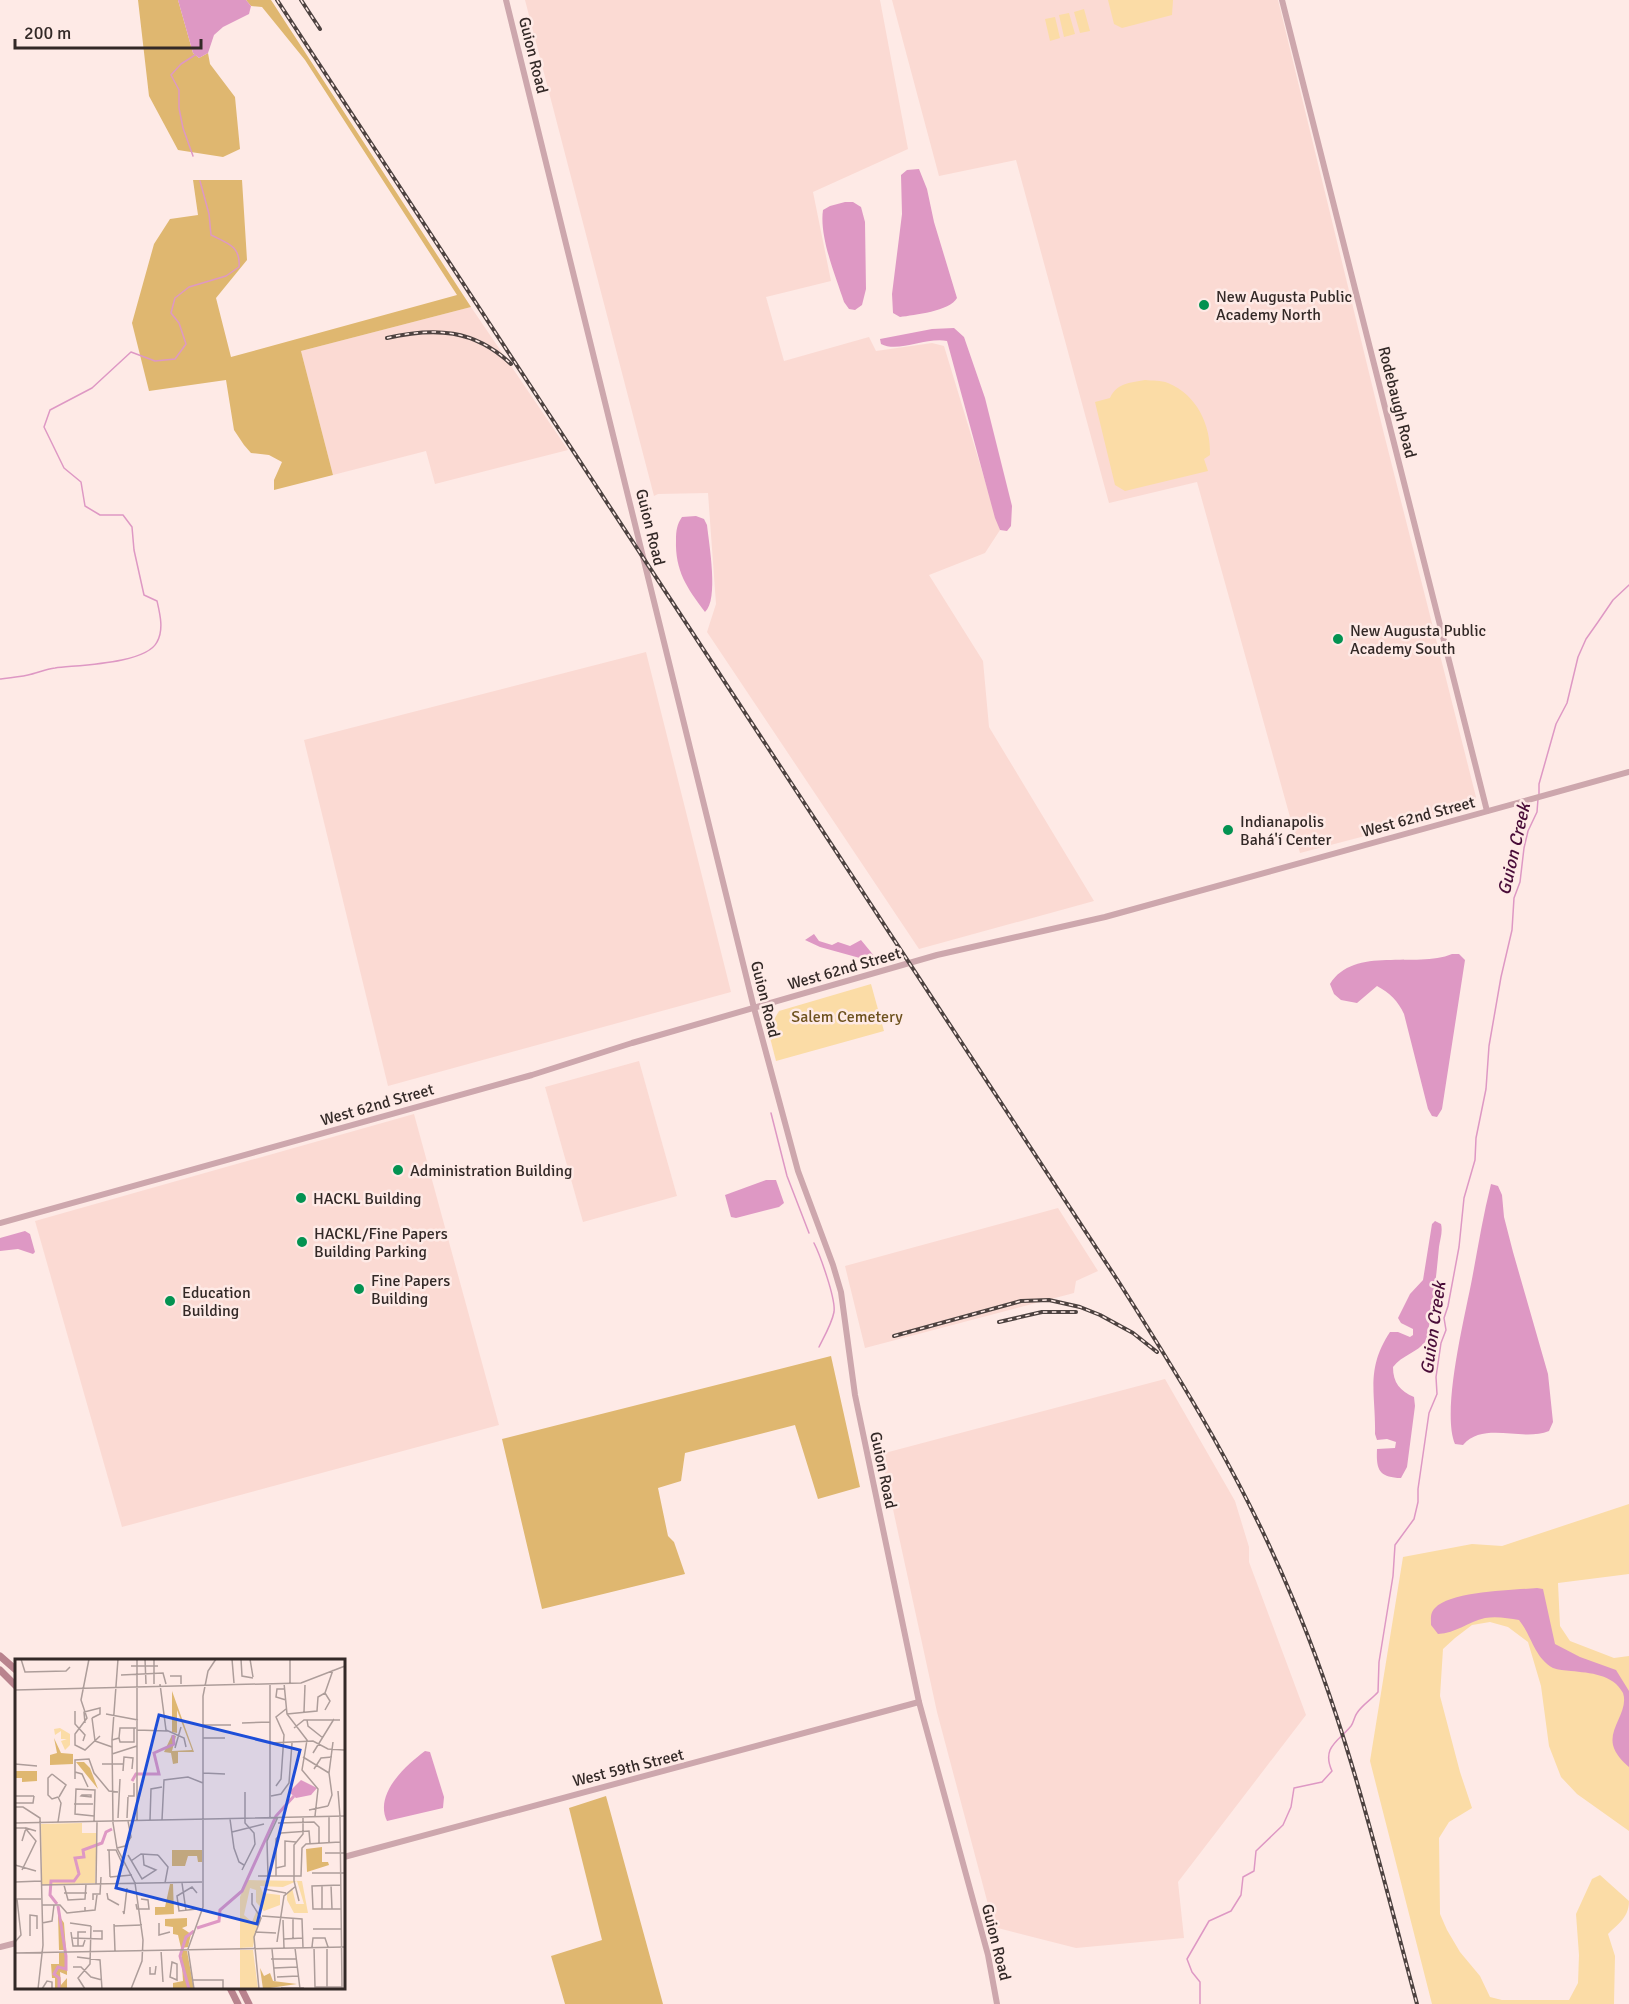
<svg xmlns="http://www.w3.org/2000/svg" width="1629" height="2004" font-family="Signika,sans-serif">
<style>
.built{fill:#fbdad3}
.green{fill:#fbdca6}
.forest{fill:#dfb770}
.water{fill:#de98c4}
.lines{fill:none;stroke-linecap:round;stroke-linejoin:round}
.stream{stroke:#de98c4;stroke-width:1.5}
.tertiary{stroke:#cda7ad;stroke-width:6}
.secondary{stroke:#b9838e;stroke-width:7}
.rail-casing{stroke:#4d4240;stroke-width:4}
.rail{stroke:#feeae6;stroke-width:1.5;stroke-dasharray:4.5;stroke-linecap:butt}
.poi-dot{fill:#039251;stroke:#feeae6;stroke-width:2}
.labels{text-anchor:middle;stroke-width:5;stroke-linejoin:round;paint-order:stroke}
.street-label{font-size:16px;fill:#332927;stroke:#feeae6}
.poi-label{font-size:16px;fill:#332927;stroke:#feeae6;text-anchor:start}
.park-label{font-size:16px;fill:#6e521e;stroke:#feeae6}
.water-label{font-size:18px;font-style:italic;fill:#490c38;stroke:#feeae6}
.inset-river{fill:none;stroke:#de98c4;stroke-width:3}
.inset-road{fill:none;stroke:#ad9d9a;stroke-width:1.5}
.view{fill:#1d4ed8;fill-opacity:0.15;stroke:#1d4ed8;stroke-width:3}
.inset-edge{fill:none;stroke:#332927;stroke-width:3}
</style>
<rect width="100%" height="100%" fill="#feeae6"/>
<g class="built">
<path d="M 525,0 L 880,0 L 908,149 L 813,192 L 831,281 L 766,297 L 784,361 L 869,337 L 876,351 L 932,343 L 944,346 L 1000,530 L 985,553 L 929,575 L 983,661 L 989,727 L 1094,901 L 919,949 L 707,632 L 716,604 L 708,493 L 658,494 L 654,496 Z"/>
<path d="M 892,0 L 1278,0 L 1384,434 L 1476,797 L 1472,808 L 1300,853 L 1197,482 L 1109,503 L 1016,160 L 939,176 Z"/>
<path d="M 471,307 L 568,450 L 435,484 L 426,451 L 333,475 L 301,351 Z"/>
<path d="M 646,652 L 731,992 L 388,1086 L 304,740 Z"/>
<path d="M 639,1061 L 677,1196 L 583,1222 L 545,1087 Z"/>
<path d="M 414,1114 L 499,1425 L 122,1527 L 35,1221 Z"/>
<path d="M 1058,1208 L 1098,1271 L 1076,1281 L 1074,1293 L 865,1348 L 845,1266 Z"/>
<path d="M 1165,1379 L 1235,1501 L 1249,1547 L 1249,1562 L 1306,1715 L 1178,1882 L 1184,1938 L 1076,1948 L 994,1927 L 937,1712 L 881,1454 Z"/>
</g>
<g class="green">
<path d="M 1108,0 L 1173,0 L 1172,15 L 1122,28 L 1114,24 Z"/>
<path d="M 1084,9 L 1090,31 L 1080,33 L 1074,12 Z"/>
<path d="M 1069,13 L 1075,34 L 1064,37 L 1059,15 Z"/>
<path d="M 1055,17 L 1060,38 L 1050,41 L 1045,19 Z"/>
<path d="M 1145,380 C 1152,381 1161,380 1168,383 C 1197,395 1211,425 1210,455 L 1204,459 L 1208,471 L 1125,491 L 1115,485 L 1095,402 L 1110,398 C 1117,383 1129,383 1145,380 Z"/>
<path d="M 871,984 L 884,1031 L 776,1061 L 768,1030 L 779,1011 Z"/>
<path d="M 1629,1504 L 1629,1574 L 1558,1583 L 1560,1626 L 1570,1641 L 1614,1658 L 1629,1656 L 1629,1831 L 1577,1794 L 1561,1777 L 1549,1746 L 1541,1686 L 1528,1642 L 1508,1627 L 1490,1622 L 1472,1625 L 1455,1638 L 1443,1649 L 1440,1696 L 1460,1772 L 1472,1808 L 1449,1822 L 1439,1838 L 1440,1914 L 1447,1930 L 1460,1952 L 1480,1976 L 1490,1997 L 1502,2000 L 1569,2000 L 1578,1983 L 1579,1955 L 1576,1914 L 1592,1879 L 1600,1875 L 1629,1901 C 1629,1917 1619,1923 1608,1934 L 1615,1956 L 1614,2004 L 1432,2004 L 1370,1761 L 1403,1557 L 1472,1544 L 1502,1546 Z"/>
</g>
<g class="forest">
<path d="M 138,0 L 178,0 L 193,53 L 199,58 L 208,53 L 210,64 L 235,97 L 240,149 L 223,157 L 178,150 L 149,96 Z"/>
<path d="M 246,0 L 271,0 L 471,307 L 301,351 L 333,475 L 274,490 L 274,480 L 282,462 L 269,455 L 251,453 L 244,445 L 234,430 L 226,380 L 149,391 L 132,323 L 154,244 L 170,219 L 198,215 L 193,180 L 242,180 L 247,260 L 216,298 L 231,357 L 457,295 L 305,60 L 262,7 L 251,6 Z"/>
<path d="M 831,1356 L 860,1487 L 818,1499 L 795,1425 L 685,1453 L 681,1481 L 658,1488 L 668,1536 L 674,1542 L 685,1574 L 542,1609 L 502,1439 Z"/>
<path d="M 606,1796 L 663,2004 L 565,2004 L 551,1956 L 602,1940 L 569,1808 Z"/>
</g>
<g class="water">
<path d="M 178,0 L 246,0 L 251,6 L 249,14 L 223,27 L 214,35 L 208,53 L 199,58 L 193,53 Z"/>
<path d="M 919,169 L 927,189 L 934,222 L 957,298 C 950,311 914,315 900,317 L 893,313 L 892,294 L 902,214 L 901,175 L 907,170 Z"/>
<path d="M 845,202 L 853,202 L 861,207 L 865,222 L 866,289 L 862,305 L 855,310 L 849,309 L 844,302 C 836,277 819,237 823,210 L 830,206 Z"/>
<path d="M 954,328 L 964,337 L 985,398 L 1012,506 L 1011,526 L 1007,531 L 1000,530 L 995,518 L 947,341 C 926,337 898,353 881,344 L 880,339 L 932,329 Z"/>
<path d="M 696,516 L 704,519 L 707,525 C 709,544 719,600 705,612 C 687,588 675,571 676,540 C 676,531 677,524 682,517 Z"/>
<path d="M 814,934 L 819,941 L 832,945 L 838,942 L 850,946 L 861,940 L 875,957 L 874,960 L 867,960 L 820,947 L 805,940 Z"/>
<path d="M 1452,954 L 1459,954 L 1465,960 L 1442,1109 L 1437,1117 L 1432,1116 L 1428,1109 L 1404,1014 C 1398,1001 1390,993 1377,986 L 1357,1003 L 1341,1000 L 1334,994 L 1330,984 C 1354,945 1416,969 1452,954 Z"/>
<path d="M 766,1180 L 776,1180 L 784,1203 L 779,1207 L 736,1218 L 731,1217 L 725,1195 Z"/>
<path d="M 1491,1184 L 1498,1186 L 1502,1195 L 1504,1217 L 1513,1252 L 1548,1374 L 1553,1422 L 1549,1431 C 1522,1442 1484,1421 1463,1445 L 1455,1444 C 1441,1411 1465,1316 1472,1279 C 1478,1247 1483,1216 1491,1184 Z"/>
<path d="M 1435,1221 L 1441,1224 C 1443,1232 1440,1239 1439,1247 C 1436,1278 1433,1310 1426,1341 C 1417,1353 1402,1355 1393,1367 C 1393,1383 1400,1391 1414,1397 L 1415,1406 L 1407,1467 L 1401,1478 C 1379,1477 1376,1470 1377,1449 L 1395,1448 L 1396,1442 L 1387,1439 L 1377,1440 L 1375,1434 C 1376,1393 1365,1370 1390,1332 L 1398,1332 L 1410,1337 L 1413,1335 L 1413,1329 L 1401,1323 L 1398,1318 L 1410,1294 L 1423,1280 L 1432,1224 Z"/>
<path d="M 25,1231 L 30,1234 L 35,1252 L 33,1254 L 18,1249 L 0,1251 L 0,1238 Z"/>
<path d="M 1537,1588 L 1543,1589 L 1555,1644 L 1580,1657 L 1616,1670 L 1629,1691 L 1629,1767 C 1623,1762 1615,1754 1613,1745 C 1609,1727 1629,1711 1623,1693 C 1613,1674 1590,1673 1571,1671 C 1565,1670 1558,1670 1553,1668 C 1534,1657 1532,1636 1519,1620 C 1508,1618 1496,1616 1485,1618 C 1468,1622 1456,1633 1438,1634 L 1431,1625 C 1431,1618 1430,1613 1435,1608 C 1451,1591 1514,1590 1537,1588 Z"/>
<path d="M 425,1751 L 430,1752 L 444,1797 L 443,1808 L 387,1821 C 374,1794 405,1766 425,1751 Z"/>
</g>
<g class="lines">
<g class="stream">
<path d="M 193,156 L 183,128 L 179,108 L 179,90 L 171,75 L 181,64 L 195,55"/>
<path d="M 0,679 C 9,678 19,677 28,675 C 37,673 46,669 55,668 C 77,665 146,664 157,642 C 164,630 160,614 157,601 L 144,595 L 134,550 L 132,527 L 123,515 L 100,515 L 85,506 L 81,482 L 64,468 L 44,427 L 50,410 L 92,388 L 131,352 L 155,361 L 175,359 L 186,344 L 179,323 L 171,313 L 175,298 L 189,287 L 226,276 L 239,267 C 241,246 227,243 211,235 L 209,214 L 200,181"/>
<path d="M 1539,795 L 1539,784 L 1556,724 L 1567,703 L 1578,657 L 1586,639 L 1598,622 L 1613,600 L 1629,585"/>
<path d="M 771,1113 L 787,1176 L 809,1233"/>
<path d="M 814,1243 C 820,1255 836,1299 834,1312 C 832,1323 824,1337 819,1347"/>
<path d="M 1200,2004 L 1200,1982 L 1192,1972 L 1187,1959 L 1209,1921 L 1231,1911 L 1241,1895 L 1243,1877 L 1254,1871 L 1256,1851 L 1283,1825 L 1291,1807 L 1294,1788 L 1322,1782 L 1332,1771 C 1321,1747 1339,1741 1351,1726 C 1354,1722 1354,1717 1357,1713 C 1362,1705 1372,1699 1378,1692 L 1379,1662 L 1393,1576 L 1395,1545 L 1414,1519 L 1418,1502 L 1418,1489 L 1429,1413 L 1437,1394 L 1436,1377 L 1441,1343 L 1446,1330 L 1444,1318 L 1448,1306 L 1459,1247 L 1464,1198 L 1475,1160 L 1476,1138 L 1486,1089 L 1489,1046 L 1501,977 L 1512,930 L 1514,898 L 1520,882 L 1524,848 L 1528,831 L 1537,812 L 1538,799"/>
</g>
<g class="tertiary">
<path d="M 506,0 L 754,1008 L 798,1171 L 833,1265 L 841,1292 L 855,1395 L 919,1702 L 988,1955 L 997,2004"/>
<path d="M 1282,0 L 1487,811"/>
<path d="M 0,1223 L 532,1075 L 632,1043 L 937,955 L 1105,917 L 1629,772"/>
<path d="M 344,1857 L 919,1702"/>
<path d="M 0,1947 L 16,1943"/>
</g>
<g class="secondary">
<path d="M 0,1656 L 16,1670"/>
<path d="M 0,1670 L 16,1686"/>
<path d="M 230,1988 L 238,2004"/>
<path d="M 241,1988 L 249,2004"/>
</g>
<defs>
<g id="rail">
<path d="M 277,0 L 1120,1284 C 1185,1386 1245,1484 1292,1597 C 1348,1728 1380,1867 1417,2004"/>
<path d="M 301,0 L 320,29"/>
<path d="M 387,338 C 435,327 474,329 511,364"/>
<path d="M 999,1322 L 1042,1312 L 1076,1312"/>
<path d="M 894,1336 L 1021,1301 L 1049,1300 L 1080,1307 L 1100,1315 L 1133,1333 L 1157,1352"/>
</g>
</defs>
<use href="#rail" class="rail-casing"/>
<use href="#rail" class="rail"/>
</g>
<g class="poi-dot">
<circle cx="1204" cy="305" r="6"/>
<circle cx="1338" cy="639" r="6"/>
<circle cx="1228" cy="830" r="6"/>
<circle cx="398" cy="1170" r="6"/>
<circle cx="301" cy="1198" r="6"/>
<circle cx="302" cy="1242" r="6"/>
<circle cx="359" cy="1289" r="6"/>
<circle cx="170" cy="1301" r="6"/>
</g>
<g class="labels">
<g class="street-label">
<text transform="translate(534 55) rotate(76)" y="6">Guion Road</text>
<text transform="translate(1398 402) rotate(76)" y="6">Rodebaugh Road</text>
<text transform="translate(651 527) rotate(76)" y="6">Guion Road</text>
<text transform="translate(1418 816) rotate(-15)" y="6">West 62nd Street</text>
<text transform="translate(844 968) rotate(-16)" y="6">West 62nd Street</text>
<text transform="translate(766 999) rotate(76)" y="6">Guion Road</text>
<text transform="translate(377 1104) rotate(-16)" y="6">West 62nd Street</text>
<text transform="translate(884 1470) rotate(78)" y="6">Guion Road</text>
<text transform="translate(628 1767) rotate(-14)" y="6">West 59th Street</text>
<text transform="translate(997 1942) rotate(76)" y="6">Guion Road</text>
</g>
<g class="poi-label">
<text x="1216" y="302">New Augusta Public<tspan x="1216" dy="18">Academy North</tspan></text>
<text x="1350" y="636">New Augusta Public<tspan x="1350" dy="18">Academy South</tspan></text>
<text x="1240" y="827">Indianapolis<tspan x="1240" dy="18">Bahá'í Center</tspan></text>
<text x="410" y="1176">Administration Building</text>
<text x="313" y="1204">HACKL Building</text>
<text x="314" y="1239">HACKL/Fine Papers<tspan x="314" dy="18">Building Parking</tspan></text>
<text x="371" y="1286">Fine Papers<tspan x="371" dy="18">Building</tspan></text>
<text x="182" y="1298">Education<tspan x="182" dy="18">Building</tspan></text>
</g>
<g class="park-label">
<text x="847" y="1022">Salem Cemetery</text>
</g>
<g class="water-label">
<text transform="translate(1514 849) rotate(-77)" y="6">Guion Creek</text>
<text transform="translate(1433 1328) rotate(-82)" y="6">Guion Creek</text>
</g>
</g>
<g transform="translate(15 1659)">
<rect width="330" height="330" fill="#feeae6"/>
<path d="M 45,69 L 55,75 L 55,86 L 50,91 L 46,82 L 52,80 L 46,80 L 46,72 L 40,76 L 39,70 ZM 67,164 L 67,174 L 82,174 L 80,224 L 27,226 L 26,165 ZM 232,221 L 287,222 L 293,254 L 279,254 L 272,241 L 272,234 L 277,229 L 281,245 L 289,245 L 282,222 L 268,228 L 245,227 L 248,234 L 265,236 L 265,246 L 249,252 L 241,243 L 241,231 L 235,229 L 229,256 L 237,263 L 241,253 L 244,256 L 238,288 L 225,289 L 225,238 ZM 225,291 L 238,291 L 243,330 L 225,330 Z" fill="#fbdca6"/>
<path d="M 157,32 L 179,93 L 163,93 L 163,104 L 158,105 L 156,94 L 149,93 L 157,76 L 161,77 L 157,92 L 177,91 L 162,51 L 162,74 L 157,73 ZM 39,79 L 46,94 L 58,95 L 58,105 L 35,106 L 35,96 L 42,94 ZM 61,103 L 69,103 L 75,109 L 83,130 ZM 0,112 L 22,112 L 22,122 L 7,123 L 7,119 L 0,119 ZM 307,188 L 307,203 L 313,203 L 314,206 L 292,213 L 291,190 ZM 157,191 L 187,191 L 187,203 L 183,203 L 182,197 L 173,197 L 170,207 L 157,207 ZM 155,225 L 158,225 L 159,255 L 140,256 L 140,248 L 150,248 ZM 43,255 L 49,264 L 51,291 L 44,291 ZM 172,259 L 172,267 L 167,269 L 176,275 L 173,288 L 166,289 L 163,276 L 158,275 L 158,268 L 150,267 L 150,260 ZM 166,291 L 172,292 L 179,330 L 158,330 L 158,324 L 168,322 ZM 44,294 L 52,294 L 52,316 L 45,313 L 46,326 L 52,319 L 52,330 L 40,330 L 40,319 L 37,319 L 36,305 L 44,305 ZM 245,309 L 249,317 L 255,314 L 258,322 L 282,325 L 248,330 Z" fill="#dfb770"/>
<path d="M 286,121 L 302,129 L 296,136 L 281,139 L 274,133 Z" fill="#de98c4"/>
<path class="inset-river" d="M 117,122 L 121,115 L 144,115 L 139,94 L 159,85 L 158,76M 42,245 L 35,236 L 36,222 L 59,222 L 64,215 L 60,199 L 69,198 L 68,191 L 87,184 L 91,173 L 97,170M 43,247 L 51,297 L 51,310 L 43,308 L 39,315 L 44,319 L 44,330M 182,269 L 204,262 L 205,251 L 227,232 L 261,157 L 279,137M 174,330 L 165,297 L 171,278 L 179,272"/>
<path class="inset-road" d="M 6,0 L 10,13 L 51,12 L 55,8M 74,0 L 66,41 L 72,59 L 60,75 L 60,86 L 70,91 L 85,77M 103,0 L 97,81 L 98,164 L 102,189 L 120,224 L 128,281 L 127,302 L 116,330M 130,0 L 131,25M 139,0 L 139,25M 217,0 L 219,24M 226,0 L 227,17 L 238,19M 235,0 L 238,18M 275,0 L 275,24M 116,7 L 143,7M 106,16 L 148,14 L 151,25M 155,17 L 166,17 L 166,25M 269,24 L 272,55 L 292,81 L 287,111 L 303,130 L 300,157M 145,25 L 151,71 L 169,79 L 171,88M 255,25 L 255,158M 270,30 L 262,30 L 261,38 L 271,41M 0,31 L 286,24 L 330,7M 310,34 L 315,42 L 310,51M 60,52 L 60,65 L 70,76 L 68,82M 289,53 L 290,26M 91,55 L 123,61M 272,55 L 302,52 L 303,38 L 310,34 L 318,11M 77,59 L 80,82M 292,61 L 293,67 L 308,79M 70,64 L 69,53 L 85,49 L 85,55 L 77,59M 227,64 L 255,63M 188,66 L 216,66M 279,69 L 289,61 L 325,61M 122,71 L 152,72M 330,77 L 330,103M 104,79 L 105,69 L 121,69M 188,79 L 210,79M 97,81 L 104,79 L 105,83 L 119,83 L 119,69M 80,82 L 97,88M 255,84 L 298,82 L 313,90 L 329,91M 160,89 L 166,68M 298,94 L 319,60M 97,95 L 122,87M 288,98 L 314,114M 0,105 L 22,107M 87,105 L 108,105M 299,110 L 306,99 L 317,98M 108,112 L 109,98 L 118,99 L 117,110M 60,113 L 67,115 L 73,128M 188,114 L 210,115M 37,115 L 33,119 L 33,136 L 37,140 L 43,138M 37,115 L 51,126 L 44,138M 60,120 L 60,101 L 74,100 L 79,114 L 94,132 L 103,133M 261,127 L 266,120 L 269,76 L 261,58 L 271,50M 323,132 L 325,157M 76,136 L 76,138 L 66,137 L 67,136 ZM 0,137 L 19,137M 113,137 L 119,137 L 119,124M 256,137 L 266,135 L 274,124 L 277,84M 0,144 L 18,144 L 19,137M 59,145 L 78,145M 313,147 L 317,136 L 314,114 L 318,83M 0,148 L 8,148 L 25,159 L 28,286 L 23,330M 294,151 L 313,147M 79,157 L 60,155 L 61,130 L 80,131 L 79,163M 314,157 L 314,183M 325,157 L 327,330M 103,159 L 105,120M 112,159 L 113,138M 215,160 L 219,189 L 224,203 L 229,206M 135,161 L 136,130 L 147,128M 147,161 L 149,121 L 173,118 L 188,124M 122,162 L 122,0M 43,163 L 46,144 L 43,138M 0,164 L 330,157M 263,164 L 299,163 L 304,168 L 304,184M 0,169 L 10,169 L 21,182 L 7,211M 217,173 L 249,165M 266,174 L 294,172 L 295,184M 7,182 L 11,169 L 21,172M 102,189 L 110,187 L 116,178 L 113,162M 92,191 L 101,191 L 108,206 L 105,208M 94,191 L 95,218M 310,194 L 330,194M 113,196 L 127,220 L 141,211 L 129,206 L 128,195M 143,196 L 153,208 L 150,224M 116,202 L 126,195 L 143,196M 0,206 L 21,212M 261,209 L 270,207 L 270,182 L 281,183M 227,211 L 240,185 L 239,174 L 230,164 L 230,133M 297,214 L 330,214M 243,217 L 286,217 L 287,189 L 291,185 L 325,183M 253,217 L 252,182 L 263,158M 261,217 L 261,180 L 266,174M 95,218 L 117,216M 0,223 L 26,222M 167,224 L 171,252M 81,225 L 82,163M 26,226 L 187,223M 49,226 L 53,241 L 70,240 L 71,225M 307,226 L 307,250M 316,226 L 317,250M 326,226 L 297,227 L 298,250 L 326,250M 249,230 L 271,234M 49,234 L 72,234M 92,234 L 93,240 L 104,246M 237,234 L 237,245 L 246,259 L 239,278 L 244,330M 78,241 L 78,235 L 85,235 L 86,218M 284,242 L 279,222 L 279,186 L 288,175 L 288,158M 121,245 L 122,250 L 134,250 L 133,241 L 126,240M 27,246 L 45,246 L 52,254 L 70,252 L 70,248M 182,250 L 164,252 L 162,237 L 177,228 L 182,234M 70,252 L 80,251 L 82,236M 108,252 L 109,255 L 112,229M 247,257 L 287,260 L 288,289M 278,260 L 278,279M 268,261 L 269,289M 27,264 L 37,262 L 39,246M 55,264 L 76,267M 144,264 L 144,276 L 155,273M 99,265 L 100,292M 99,267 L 127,266M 298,270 L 326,270M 56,273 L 58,287 L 68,287 L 70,281M 240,273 L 261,274M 15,277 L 15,256 L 22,257 L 22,270M 56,279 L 87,280 L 87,272 L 78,272M 269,280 L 288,279M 0,283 L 6,276 L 2,240 L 26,240M 262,283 L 269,237 L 281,227M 63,287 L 63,273 L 71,273M 297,288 L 298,279 L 310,279 L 313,288M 299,288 L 300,328 L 327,328M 312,288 L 312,328M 280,289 L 285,330M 257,290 L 260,322M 146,291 L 148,323M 0,294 L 330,288M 62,298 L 85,301 L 87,330M 256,300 L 282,300M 157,303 L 162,305 L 162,321 L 155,318 ZM 58,308 L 66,308 L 76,318 L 87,321M 135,308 L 135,315 L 140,315 L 141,307M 259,309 L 282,308M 262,318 L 283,317M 177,321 L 208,321 L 208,330M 266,329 L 289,329M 27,330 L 32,322 L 37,323 L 37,330M 70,330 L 63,319 L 75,305 L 76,267M 179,330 L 173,290 L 188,248 L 188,37 L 193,12 L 201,0"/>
<path class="view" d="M 144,56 L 285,91 L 242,265 L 101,229 Z"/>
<rect width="330" height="330" class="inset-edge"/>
</g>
<path d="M15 39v9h186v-9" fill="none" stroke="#332927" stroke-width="3"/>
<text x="24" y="39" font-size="18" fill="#332927" stroke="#feeae6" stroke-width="4.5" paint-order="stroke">200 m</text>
</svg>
